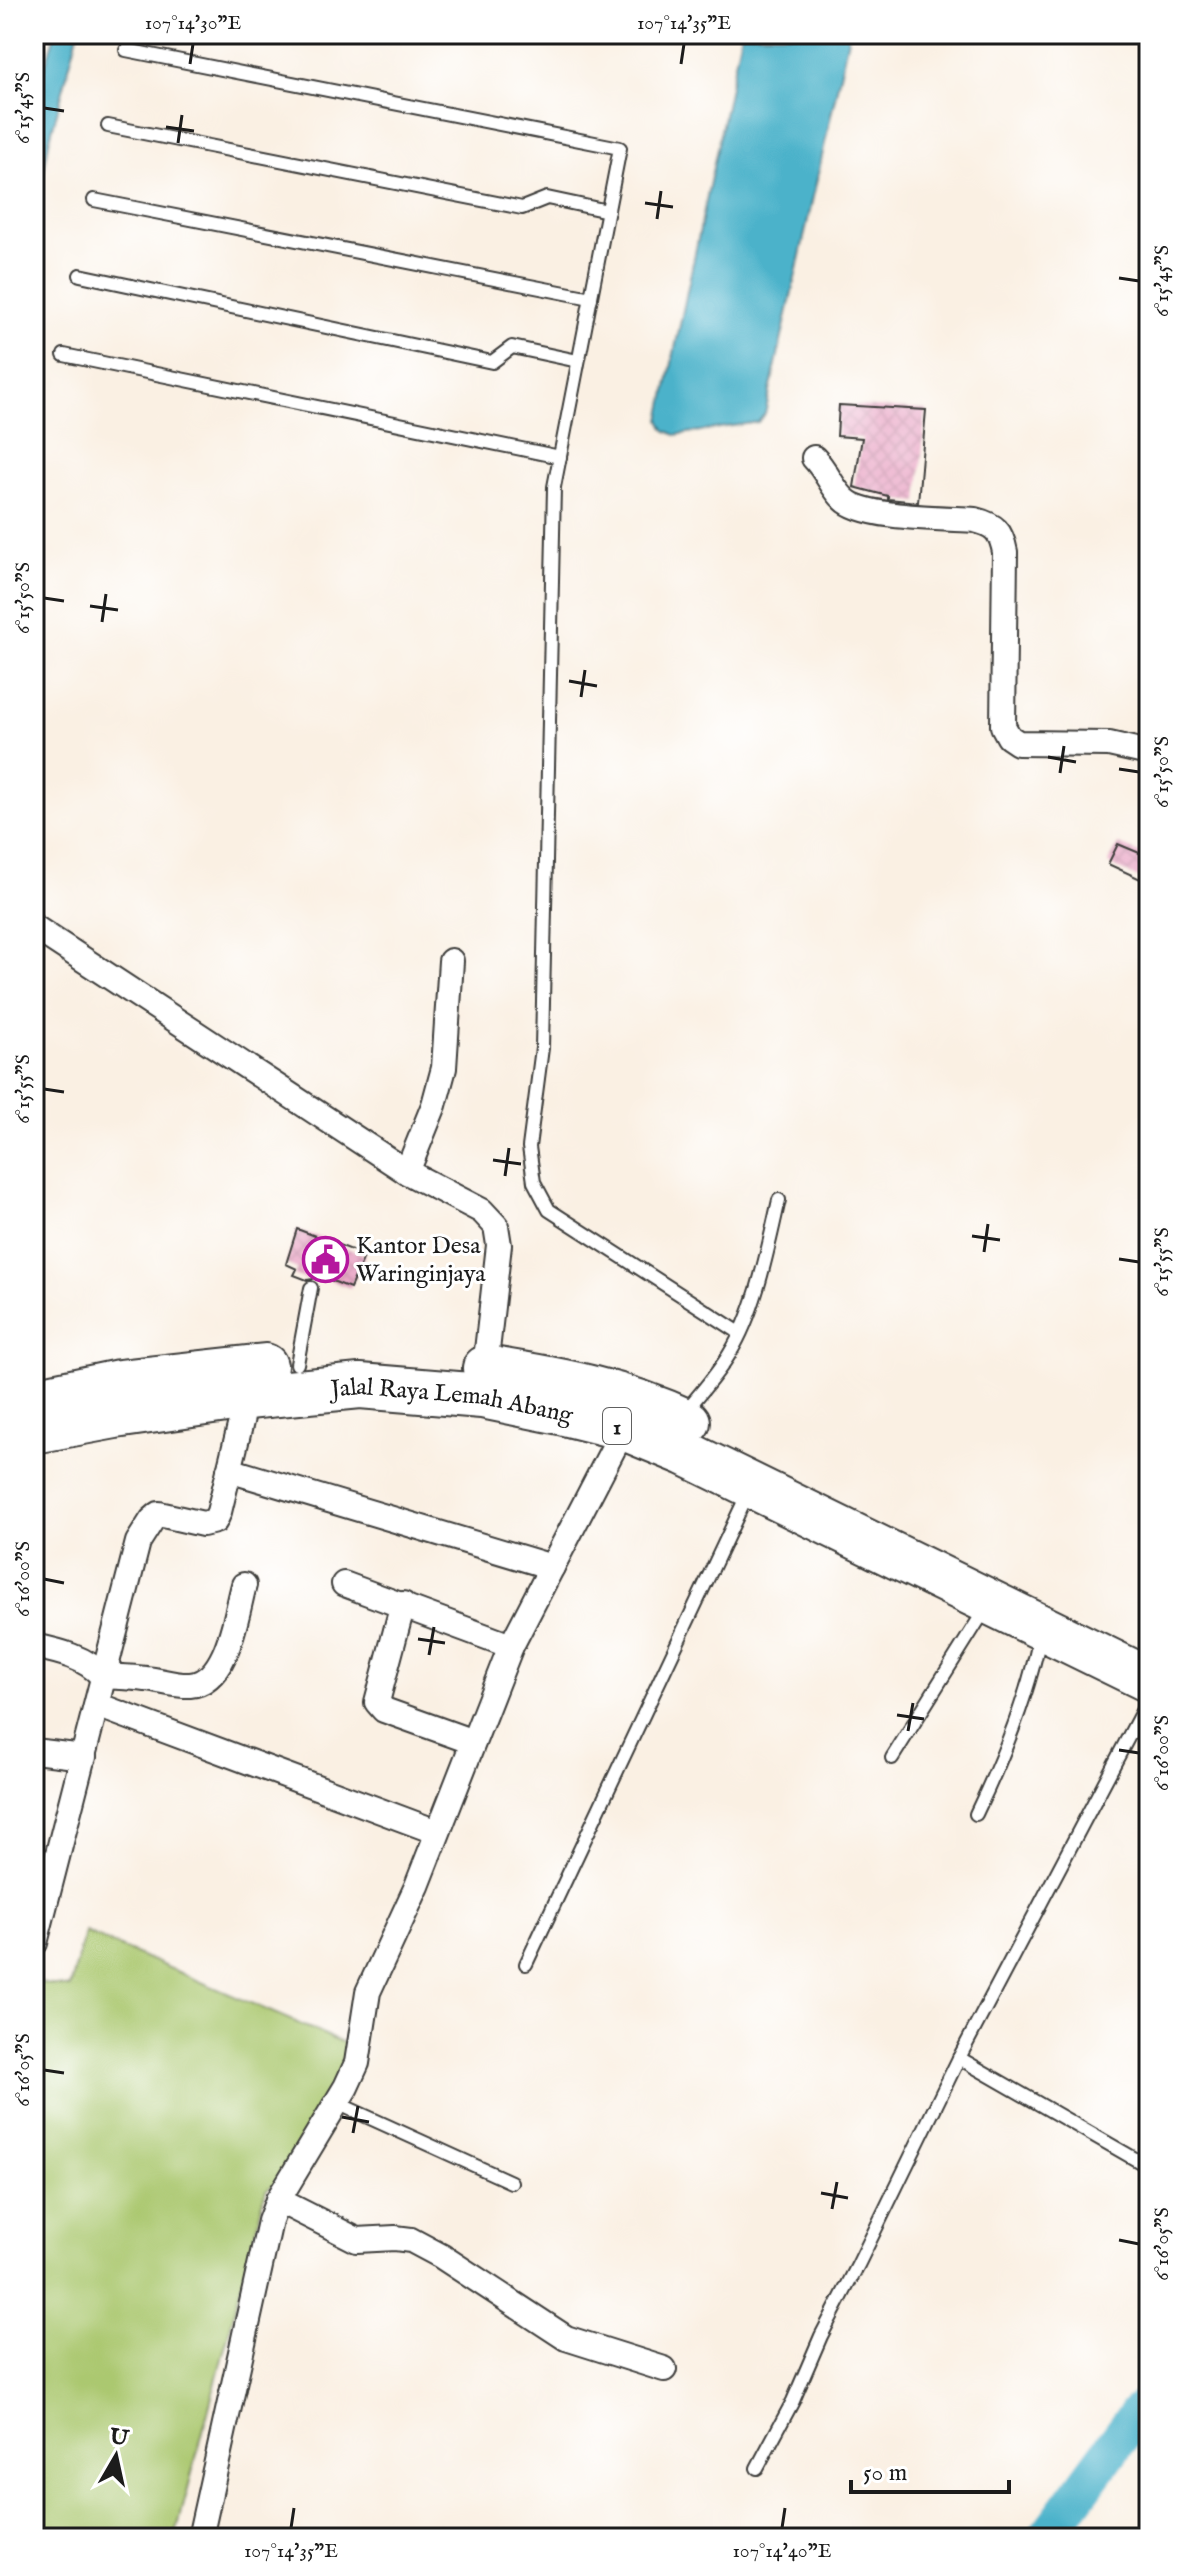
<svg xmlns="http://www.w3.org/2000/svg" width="1183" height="2572" font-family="'IM FELL English',serif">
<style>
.green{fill:#abc86f;stroke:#647246;stroke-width:2}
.water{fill:#4bb2ca;stroke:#346773;stroke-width:2}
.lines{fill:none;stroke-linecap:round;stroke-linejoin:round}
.river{stroke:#4bb2ca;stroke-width:38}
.building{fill:url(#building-cross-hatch)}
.lane-casing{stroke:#3d3c3a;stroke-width:16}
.street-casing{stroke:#3d3c3a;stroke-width:28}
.highway-casing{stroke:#3d3c3a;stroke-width:48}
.lane{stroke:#fff;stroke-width:12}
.street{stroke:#fff;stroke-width:24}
.highway{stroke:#fff;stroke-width:44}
.ticks{fill:none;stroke:#1c1c1c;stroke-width:3}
.labels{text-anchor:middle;stroke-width:6;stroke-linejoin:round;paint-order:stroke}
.shield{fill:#fff;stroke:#606060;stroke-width:2}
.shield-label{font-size:22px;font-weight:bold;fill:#1c1c1c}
.poi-label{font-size:24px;fill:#1c1c1c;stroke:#fff;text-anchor:start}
.street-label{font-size:24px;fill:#1c1c1c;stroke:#fff}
.neatline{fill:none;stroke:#1c1c1c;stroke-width:3}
.ticks-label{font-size:20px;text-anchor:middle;fill:#1c1c1c}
</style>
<defs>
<pattern id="building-cross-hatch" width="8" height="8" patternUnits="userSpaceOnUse" patternTransform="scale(2)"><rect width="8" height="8" fill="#e8a1c2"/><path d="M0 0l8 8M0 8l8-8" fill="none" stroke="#c68aa6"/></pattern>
</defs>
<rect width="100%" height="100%" fill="#fff"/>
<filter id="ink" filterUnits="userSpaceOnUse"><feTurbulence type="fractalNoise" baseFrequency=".0125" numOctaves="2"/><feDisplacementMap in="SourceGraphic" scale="16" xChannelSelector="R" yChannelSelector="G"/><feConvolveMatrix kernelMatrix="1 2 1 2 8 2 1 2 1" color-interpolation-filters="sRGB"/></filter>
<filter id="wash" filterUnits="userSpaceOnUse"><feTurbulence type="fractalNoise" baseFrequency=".006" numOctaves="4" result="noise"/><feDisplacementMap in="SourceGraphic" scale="32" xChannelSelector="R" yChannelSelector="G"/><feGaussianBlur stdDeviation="1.8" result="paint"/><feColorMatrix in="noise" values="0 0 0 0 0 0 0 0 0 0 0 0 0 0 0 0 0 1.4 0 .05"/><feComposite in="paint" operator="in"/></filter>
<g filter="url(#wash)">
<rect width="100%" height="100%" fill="#faf0e3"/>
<path class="green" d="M 85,1932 L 344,2043 L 343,2084 L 291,2172 L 266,2190 L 175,2538 L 34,2538 L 34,1982 L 70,1988 Z"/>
<g class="water">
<path d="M 55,34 L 78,34 L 49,142 L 34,225 L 34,101 Z"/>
<path d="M 741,34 L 849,34 L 765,414 L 758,422 L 675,435 L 665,430 L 660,420 Z"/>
</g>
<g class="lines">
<path class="river" d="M 1046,2538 L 1137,2414 L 1149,2403"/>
</g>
<g id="blocks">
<g class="building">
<path d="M 839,405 L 926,410 L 918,502 L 888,499 L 888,496 L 854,487 L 862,438 L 837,436 Z"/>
<path d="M 1118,844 L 1149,857 L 1149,883 L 1108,864 Z"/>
<path d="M 297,1229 L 365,1255 L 350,1288 L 315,1274 L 313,1279 L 307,1280 L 294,1275 L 297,1269 L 286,1264 Z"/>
</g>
</g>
</g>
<g filter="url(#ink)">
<use href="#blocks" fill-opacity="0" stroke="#3d3c3a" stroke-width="2"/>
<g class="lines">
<defs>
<g id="lane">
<path d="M 126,50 L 620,148 L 554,487 L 542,1048 L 529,1147 L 534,1182 L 549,1210 L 740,1333"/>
<path d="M 108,126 L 522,208 L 547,198 L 608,211"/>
<path d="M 94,200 L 591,298"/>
<path d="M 80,275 L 492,362 L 512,347 L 578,361"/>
<path d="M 64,355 L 560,457"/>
<path d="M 297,1364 L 311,1288"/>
<path d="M 685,1412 C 700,1393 718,1374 730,1353 C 756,1311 768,1248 779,1200"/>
<path d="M 892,1758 L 986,1608"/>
<path d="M 976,1814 C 1004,1756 1027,1699 1040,1637"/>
<path d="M 526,1964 L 748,1493"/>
<path d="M 959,2058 L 1149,2167"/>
<path d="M 337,2103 L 511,2182"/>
<path d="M 757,2468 L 793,2401 L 821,2336 L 858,2265 L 959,2058 L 1149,1698"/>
</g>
<g id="street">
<path d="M 814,458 C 826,470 832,488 844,499 C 863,519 946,518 975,520 C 995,525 1001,531 1005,552 L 1003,726 L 1009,737 L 1018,743 L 1109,744 L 1149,753"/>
<path d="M 34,927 L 407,1172 L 482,1211 L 496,1226 L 499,1245 L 485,1368"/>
<path d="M 407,1172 L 434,1105 L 444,1068 L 451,961"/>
<path d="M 229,1470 L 552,1567"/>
<path d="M 344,1584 L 511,1646"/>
<path d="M 403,1604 L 377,1702 L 384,1710 L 473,1742"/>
<path d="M 34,1646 C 57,1651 86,1657 102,1676 C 116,1677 131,1677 146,1679 C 160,1680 176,1686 190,1685 C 228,1682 236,1614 244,1585"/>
<path d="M 97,1705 L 437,1832"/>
<path d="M 34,1751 L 84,1757"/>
<path d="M 35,1943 L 138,1542 L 152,1520 L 159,1514 L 203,1524 L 215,1521 L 219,1512 L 247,1397"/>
<path d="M 278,2200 L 357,2240 L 395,2238 L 411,2240 L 441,2256 L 566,2338 L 664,2369"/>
<path d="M 200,2538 L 270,2221 L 278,2200 L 346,2087 L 357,2063 L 368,1992 L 417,1886 L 511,1646 L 624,1428"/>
</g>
<g id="highway">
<path d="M 485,1368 C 556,1379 623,1391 688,1422"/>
<path d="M 34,1400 L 119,1382 L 265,1366"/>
<path id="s1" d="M 34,1431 L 115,1416 L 247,1397 L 360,1386 L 482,1396 L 560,1412 L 624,1428 L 685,1453 L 1149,1680"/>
</g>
</defs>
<use href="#lane" class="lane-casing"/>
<use href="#street" class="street-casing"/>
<use href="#highway" class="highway-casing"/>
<use href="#lane" class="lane"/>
<use href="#street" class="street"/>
<use href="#highway" class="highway"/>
</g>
</g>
<path class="ticks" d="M 190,64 L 193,44M 681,64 L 684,44M 44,108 L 64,111M 166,127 L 194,131M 178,143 L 182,115M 645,203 L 673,207M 657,219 L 661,191M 1119,278 L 1139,281M 44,598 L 64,601M 90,606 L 118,610M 102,622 L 106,594M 569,681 L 597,686M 581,697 L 585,670M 1048,757 L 1076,762M 1119,769 L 1139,772M 1060,773 L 1064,746M 44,1089 L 64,1092M 493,1160 L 521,1164M 505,1176 L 509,1148M 972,1236 L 1000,1240M 984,1252 L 988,1224M 1119,1259 L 1139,1262M 44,1579 L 64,1583M 418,1639 L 445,1643M 429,1655 L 434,1627M 897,1715 L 924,1719M 908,1731 L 913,1703M 1119,1750 L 1139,1753M 44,2070 L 64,2073M 342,2117 L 369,2122M 353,2133 L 358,2106M 821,2193 L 848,2198M 832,2209 L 837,2182M 1119,2240 L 1139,2244M 291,2528 L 294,2508M 782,2528 L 785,2508"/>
<defs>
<symbol id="civic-ring" viewBox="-11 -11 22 22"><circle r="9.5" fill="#fff" stroke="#b5179e" stroke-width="1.5"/><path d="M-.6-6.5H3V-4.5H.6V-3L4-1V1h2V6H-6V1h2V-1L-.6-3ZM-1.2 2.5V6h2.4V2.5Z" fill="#b5179e"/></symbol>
</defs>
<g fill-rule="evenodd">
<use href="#civic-ring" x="300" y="1234" width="51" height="51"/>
</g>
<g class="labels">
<rect class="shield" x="603" y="1408" width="28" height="36" rx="6"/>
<g class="shield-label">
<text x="617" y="1434">1</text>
</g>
<g class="poi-label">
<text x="356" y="1253">Kantor Desa<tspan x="356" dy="28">Waringinjaya</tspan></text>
</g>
<g class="street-label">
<text dy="8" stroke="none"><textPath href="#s1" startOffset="422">Jalal Raya Lemah Abang</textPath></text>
</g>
</g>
<rect width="1183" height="2572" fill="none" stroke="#fff" stroke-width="88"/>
<g transform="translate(116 2456) rotate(9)" stroke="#ffffff" stroke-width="6" paint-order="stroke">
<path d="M0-6L14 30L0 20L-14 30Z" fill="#1c1c1c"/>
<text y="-12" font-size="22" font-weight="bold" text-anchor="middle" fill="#1c1c1c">U</text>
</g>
<path d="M851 2480v12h158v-12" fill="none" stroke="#1c1c1c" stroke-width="4"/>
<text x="863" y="2480" font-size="24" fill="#1c1c1c" stroke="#ffffff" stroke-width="6" paint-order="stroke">50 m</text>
<rect x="44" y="44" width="1095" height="2484" class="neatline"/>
<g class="ticks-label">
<text x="193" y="29">107°14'30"E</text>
<text x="684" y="29">107°14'35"E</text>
<text transform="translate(22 108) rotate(-90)" y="7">6°15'45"S</text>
<text transform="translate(1161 281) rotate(-90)" y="7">6°15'45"S</text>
<text transform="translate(22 598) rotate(-90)" y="7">6°15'50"S</text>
<text transform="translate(1161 772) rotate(-90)" y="7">6°15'50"S</text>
<text transform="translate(22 1089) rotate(-90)" y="7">6°15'55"S</text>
<text transform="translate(1161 1262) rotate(-90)" y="7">6°15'55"S</text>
<text transform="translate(22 1579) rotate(-90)" y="7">6°16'00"S</text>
<text transform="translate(1161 1753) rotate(-90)" y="7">6°16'00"S</text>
<text transform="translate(22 2070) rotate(-90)" y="7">6°16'05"S</text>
<text transform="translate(1161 2244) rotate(-90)" y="7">6°16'05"S</text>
<text x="291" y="2557">107°14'35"E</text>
<text x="782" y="2557">107°14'40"E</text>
</g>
</svg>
